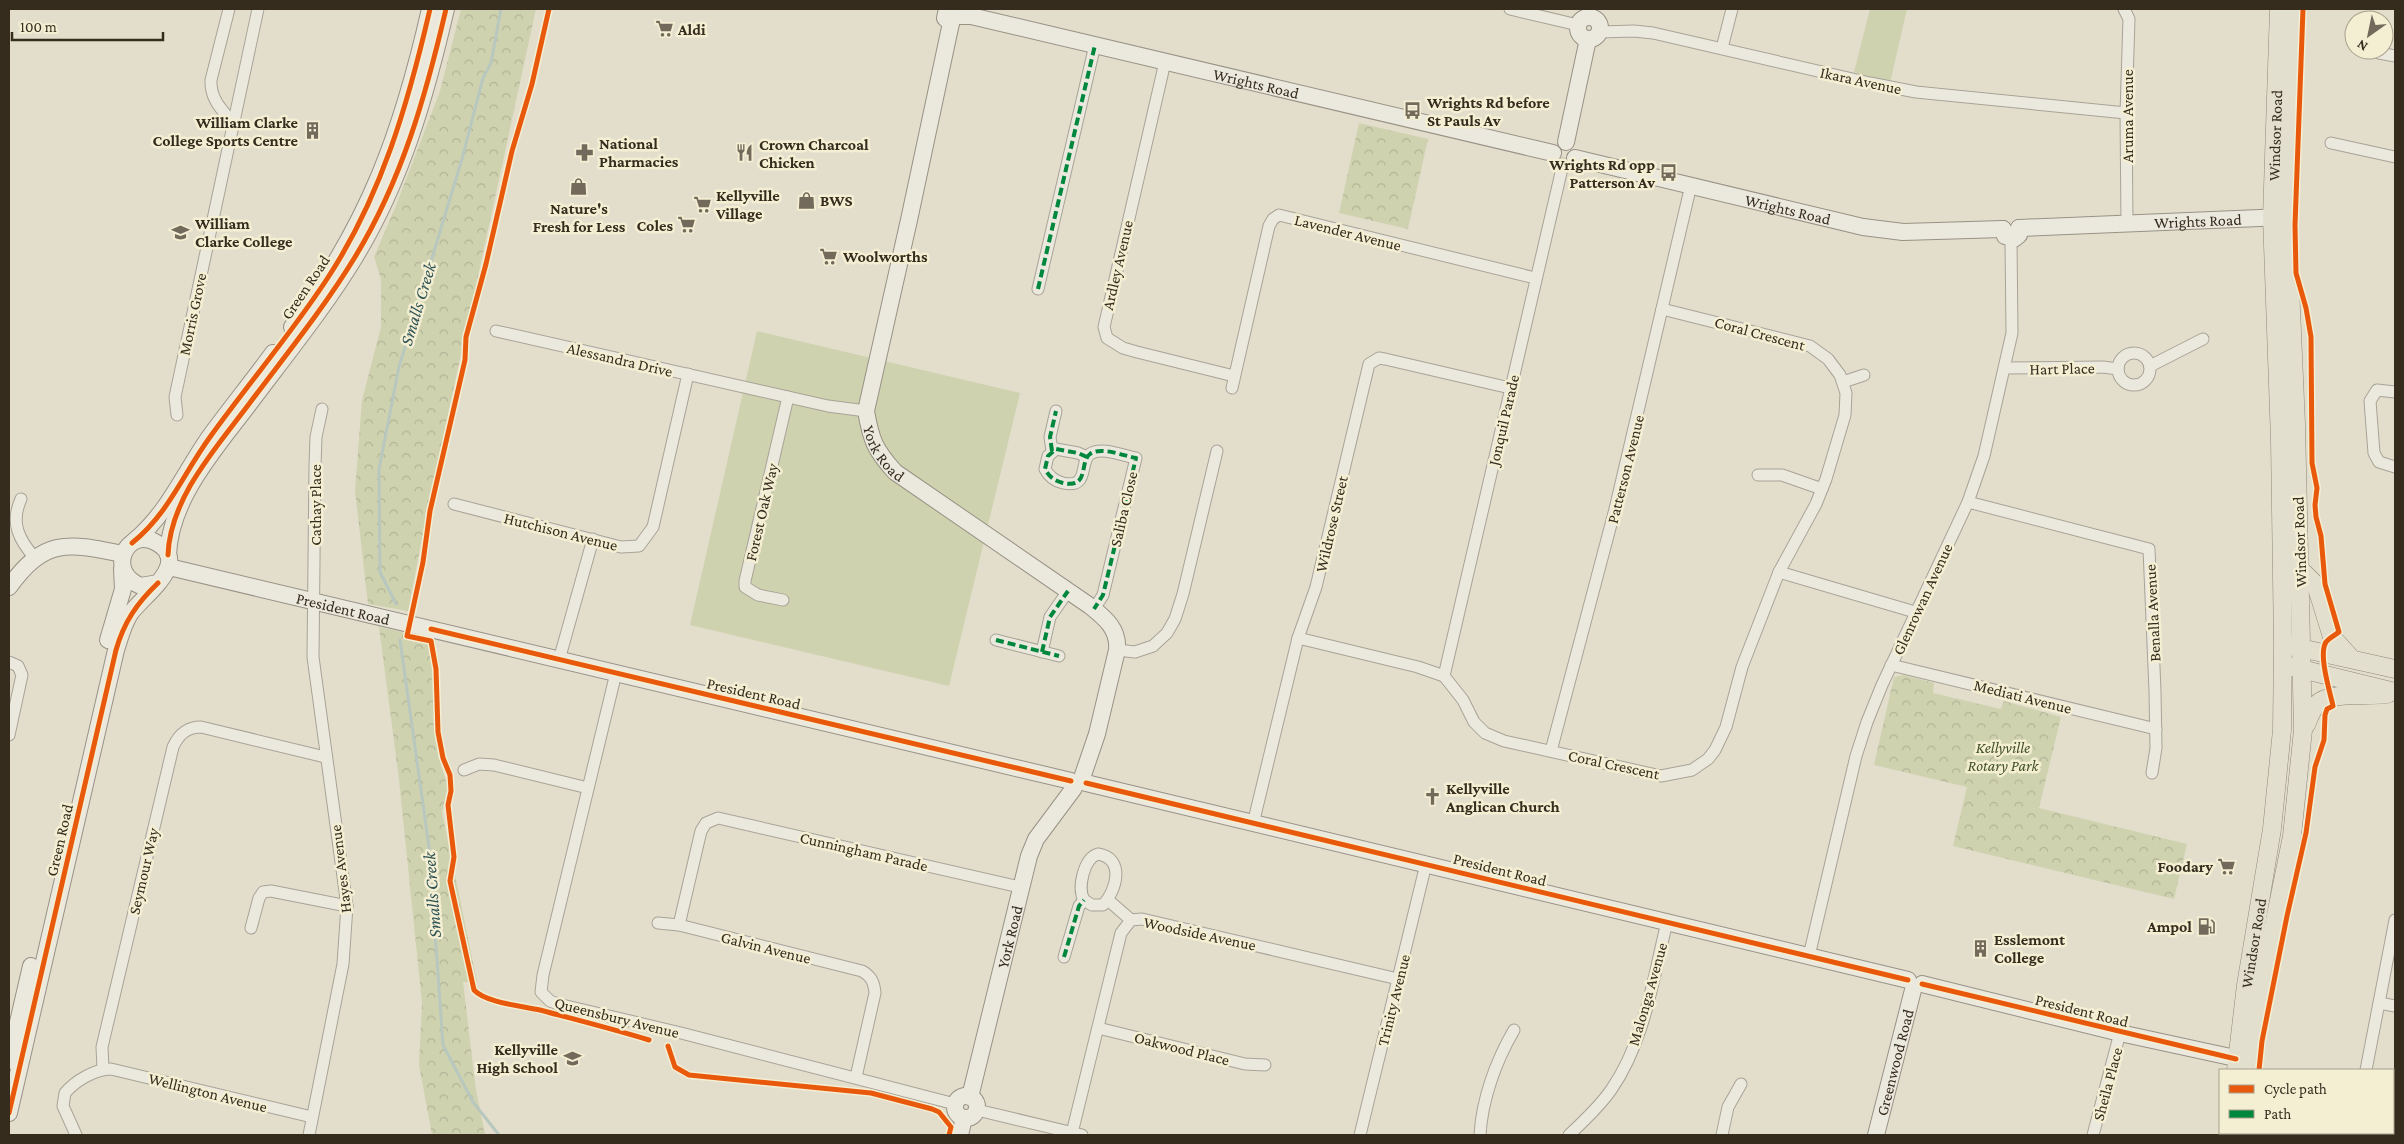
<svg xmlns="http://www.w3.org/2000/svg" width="2404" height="1144" font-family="'Crimson Pro',serif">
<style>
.grass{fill:#cfd2af}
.forest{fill:url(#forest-crowns)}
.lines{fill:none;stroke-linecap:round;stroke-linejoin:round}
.stream{stroke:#b8c8bf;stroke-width:3}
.street-casing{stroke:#a8a396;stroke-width:13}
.secondary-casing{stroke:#989285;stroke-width:18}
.primary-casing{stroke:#8d887c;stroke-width:19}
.street{stroke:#ebe8de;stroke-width:11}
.secondary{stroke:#ebe8de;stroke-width:16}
.primary{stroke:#e2dfcf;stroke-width:18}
.quiet{stroke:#00873e;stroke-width:4;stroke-dasharray:8 4;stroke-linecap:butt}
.cycleway-casing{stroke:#f4eed3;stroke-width:8}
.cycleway{stroke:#e8590c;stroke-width:5}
.labels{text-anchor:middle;stroke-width:5;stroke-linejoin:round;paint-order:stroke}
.poi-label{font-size:16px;font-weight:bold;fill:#362c1e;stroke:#f4eed3;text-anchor:start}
.street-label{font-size:16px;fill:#362c1e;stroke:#f4eed3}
.park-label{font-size:16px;font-style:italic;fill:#425126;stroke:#f4eed3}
.water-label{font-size:18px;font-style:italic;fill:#2e5355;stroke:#f4eed3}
</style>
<defs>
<pattern id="forest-crowns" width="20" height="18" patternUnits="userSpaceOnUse" patternTransform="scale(1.25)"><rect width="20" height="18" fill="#cfd2af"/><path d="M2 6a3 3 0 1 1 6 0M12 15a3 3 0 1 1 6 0" fill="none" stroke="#b2b496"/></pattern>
</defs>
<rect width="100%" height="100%" fill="#e3decc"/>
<g class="grass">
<path d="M 1870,9 L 1907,9 L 1890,83 L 1854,72 Z"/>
<path d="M 757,331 L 1020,393 L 949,686 L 690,625 Z"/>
</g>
<g class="forest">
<path d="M 461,9 L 536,9 L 430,497 L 408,611 L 368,604 L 355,491 L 362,400 L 381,327 L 381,279 L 374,257 L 397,203 L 440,91 Z"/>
<path d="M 1359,123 L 1428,139 L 1408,229 L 1339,213 Z"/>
<path d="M 379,627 L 433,639 L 438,755 L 448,787 L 442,812 L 477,982 L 463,982 L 476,1090 L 485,1135 L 432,1135 L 419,1065 L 422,1003 L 399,780 Z"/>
<path d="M 1904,675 L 1934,683 L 1933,693 L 2001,709 L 2004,701 L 2061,717 L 2039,808 L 2187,844 L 2174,899 L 1953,846 L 1967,787 L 1874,765 L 1894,677 Z"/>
</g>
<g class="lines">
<g class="stream">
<path d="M 396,604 L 380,572 L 379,469 L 399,367 L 462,159 L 483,78 L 491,63 L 501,9"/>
<path d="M 400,640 L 429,847 L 443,1045 L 473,1102 L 499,1135"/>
</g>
<defs>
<g id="street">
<path d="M 229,9 L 211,80 C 210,99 222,110 233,123"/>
<path d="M 1510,9 L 1578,25"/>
<path d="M 2124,9 L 2129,19 L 2126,113 L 2127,224"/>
<path d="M 1600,32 L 1634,31 L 1653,33 L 1870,83 L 1916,92 L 2126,113"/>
<path d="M 1722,48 L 1732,9"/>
<path d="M 2379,53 L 2395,56"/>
<path d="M 1165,62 L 1104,327 L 1107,338 L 1123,348 L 1137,352 L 1234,376"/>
<path d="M 2331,143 L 2395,157"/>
<path d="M 1038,289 L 1095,45"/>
<path d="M 496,331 L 828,406 L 866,411"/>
<circle cx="2134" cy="369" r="16"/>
<path d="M 2150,366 L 2203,339"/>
<path d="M 2005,368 L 2103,367 L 2118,369"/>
<path d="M 1843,382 L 1864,375"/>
<path d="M 1232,388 L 1269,226 L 1273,219 L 1279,215 L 1535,278"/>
<path d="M 2395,392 L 2377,390 L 2370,401 L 2374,453 L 2379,462 L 2395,467"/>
<path d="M 177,415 L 175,397 L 258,9"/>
<path d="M 1052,451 L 1050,437 L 1056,411"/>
<path d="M 1087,457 L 1078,453 L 1056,449 L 1048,456 L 1045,469 C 1049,477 1055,481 1063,483 C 1090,489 1079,462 1090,454 C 1101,446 1124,456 1136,458 L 1103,595 L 1094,609"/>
<path d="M 1758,475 L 1782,475 L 1822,489"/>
<path d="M 21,499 C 10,523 19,540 35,558"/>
<path d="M 1968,502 L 2149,549 L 2155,691 L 2156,748 L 2152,773"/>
<path d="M 454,504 L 621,547 L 639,546 L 653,527 L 688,374"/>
<path d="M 1779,572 L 1915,612"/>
<path d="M 783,600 L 758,595 L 745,587 L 745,581 L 788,397"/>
<path d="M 1298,638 L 1418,667 L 1444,676 L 1463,700 L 1474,722 L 1485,733 L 1504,741 L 1661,776 L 1692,770 L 1708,759 L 1715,750 L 1726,727 L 1742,667 L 1779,572 L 1816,504 L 1826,479 L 1845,415 L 1846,393 L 1840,375 L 1828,359 L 1810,346 L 1662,309"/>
<path d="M 996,640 L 1059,656"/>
<path d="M 1117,650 L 1135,652 L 1153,646 L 1167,633 L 1175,619 L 1183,594 L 1217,451"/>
<path d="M 1042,652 L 1050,617 L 1068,591"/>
<path d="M 559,660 L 593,539"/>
<path d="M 9,662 L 18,666 L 22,675 L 9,735"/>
<path d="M 1891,665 L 2156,729"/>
<path d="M 616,673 L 543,975 L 541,992 L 550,1001 L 558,1004 L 681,1033 L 955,1104"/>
<path d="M 1444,676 L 1563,164"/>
<path d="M 1551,751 L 1615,509 L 1691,185"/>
<path d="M 464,770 L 479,764 L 494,765 L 588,788"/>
<path d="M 1253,824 L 1298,638 L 1316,587 L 1369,364 L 1379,358 L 1385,359 L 1510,388"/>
<path d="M 1098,854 C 1125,858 1117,890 1103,905 L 1092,905 L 1084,900 C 1077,888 1084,858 1098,854 Z"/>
<path d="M 1108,900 L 1131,920"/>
<path d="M 658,923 L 679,925 L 862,971 C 871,976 874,982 875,993 L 856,1077"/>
<path d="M 679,925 L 701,831 L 706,823 L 718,818 L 1020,887"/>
<path d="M 251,928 L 259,898 L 263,892 L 271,891 L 347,906"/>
<path d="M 1809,956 L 1856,756 L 1867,722 L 1882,685 L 1968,502 L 1984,456 L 2012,333 L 2011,240"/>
<path d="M 1064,957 L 1079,906 L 1084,900"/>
<path d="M 2379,1003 L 2395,1006"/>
<path d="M 1098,1028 L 1245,1064 L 1265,1065"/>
<path d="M 103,1069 L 102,1047 L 173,747 C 179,734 187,727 201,727 L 325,757"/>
<path d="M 2366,1070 L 2395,920"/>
<path d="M 2393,1105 L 2395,1106"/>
<path d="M 977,1110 L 1082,1135"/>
<path d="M 1072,1133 L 1121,933 L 1131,920 L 1142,919 L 1398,979"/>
<path d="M 76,1135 L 63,1106 L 65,1093 C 75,1081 95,1069 111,1069 L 312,1117"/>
<path d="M 309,1135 L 343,964 L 347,906 L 313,657 L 315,465 L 316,437 L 322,409"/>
<path d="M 1360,1135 L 1426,864"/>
<path d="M 1480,1135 C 1482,1099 1496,1061 1514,1030"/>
<path d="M 1569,1135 C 1584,1121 1600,1106 1611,1090 C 1645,1041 1653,979 1667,922"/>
<path d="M 1722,1135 L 1728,1107 L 1741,1084"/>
<path d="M 2093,1135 L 2120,1033"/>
</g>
<g id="secondary">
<path d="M 947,9 L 945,18 L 951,23"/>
<path id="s1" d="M 960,16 L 971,16 L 1553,153"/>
<circle cx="1589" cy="28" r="11"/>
<path id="s2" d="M 951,23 L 909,220 L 866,411 C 871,440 875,450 895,472 L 1090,606 C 1105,618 1119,629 1117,650 L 1097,734 L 1083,775"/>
<path d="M 1566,142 L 1588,39"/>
<path id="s3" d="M 1575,158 L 1863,227 L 1903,232 L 2003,229"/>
<path id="s4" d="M 2019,228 L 2284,217"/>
<path d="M 2003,229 L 2005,236 L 2014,239 L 2019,235 L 2019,228"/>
<path d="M 292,327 C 369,224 402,132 430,9"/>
<path d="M 134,541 C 167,514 184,474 208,439 C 229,410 252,382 273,353"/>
<path d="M 168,555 C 170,498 216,448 249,404 C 285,356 324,308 355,257 C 402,180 426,95 446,9"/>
<path id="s5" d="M 169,567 L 1071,781"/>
<path d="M 9,587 C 45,537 68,543 123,554"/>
<path d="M 108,640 L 123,589 L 122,569"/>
<path d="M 1086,783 L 1908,980"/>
<path d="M 1922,984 L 2120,1033 L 2249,1061"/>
<path d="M 9,1061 L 31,966"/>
<circle cx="966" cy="1107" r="11"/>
<path id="s6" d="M 970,1097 L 1029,856 L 1036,839 L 1074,788"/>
<path d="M 9,1113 L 116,650 C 120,638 123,625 130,614 C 142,596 194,562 155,542 C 127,527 105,572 141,586 L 158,583"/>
<path d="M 960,1135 L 964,1118"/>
<path id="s7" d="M 1876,1135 L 1913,990"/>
</g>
<g id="primary">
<path d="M 2299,568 L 2316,585 L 2332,637 L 2351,658"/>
<path d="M 2291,646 L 2395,669"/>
<path d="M 2293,667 L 2395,692"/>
<path d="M 2306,725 C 2309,718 2312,709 2317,704 C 2330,691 2369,697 2387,694"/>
<path id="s8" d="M 2236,1070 L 2246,985 L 2272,829 L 2282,730 L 2283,645 L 2280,440 L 2272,217 L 2279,9"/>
<path d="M 2249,1070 L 2257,1009 L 2292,836 L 2303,730 L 2296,424 L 2287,217 L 2292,9"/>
<path d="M 2243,1133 L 2244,1135"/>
</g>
</defs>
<use href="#street" class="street-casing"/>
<use href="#secondary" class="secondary-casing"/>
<use href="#primary" class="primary-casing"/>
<use href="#street" class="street"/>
<use href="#secondary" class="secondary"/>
<use href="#primary" class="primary"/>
<g class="quiet">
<path d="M 1038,289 L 1095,45"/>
<path d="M 1052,451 L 1050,437 L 1056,411"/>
<path d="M 1087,457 L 1078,453 L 1056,449 L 1048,456 L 1045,469 C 1049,477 1055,481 1063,483 C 1090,489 1079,462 1090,454 C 1101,446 1124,456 1136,458 L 1103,595 L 1094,609"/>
<path d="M 996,640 L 1059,656"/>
<path d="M 1042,652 L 1050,617 L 1068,591"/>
<path d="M 1064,957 L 1079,906 L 1084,900"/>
</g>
<defs>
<g id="cycleway">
<path d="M 549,9 L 532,84 L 512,151 L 486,264 L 466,337 L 465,360 L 430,511 L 423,562 L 407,636 L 431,641 L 436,669 L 438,732 L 443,758 L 450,775 L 451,791 L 448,805 L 454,857 L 450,881 L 474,990 C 486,1003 523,1006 540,1010 C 577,1020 613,1029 649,1040"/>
<path d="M 132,543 C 169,513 183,474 210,437 C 248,384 291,334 327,279 C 381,197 408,104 430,9"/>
<path d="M 168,555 C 170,498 216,448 249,404 C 285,356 324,308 355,257 C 402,180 426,95 446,9"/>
<path d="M 431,629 L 1071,781"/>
<path d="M 1086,783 L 1908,980"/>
<path d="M 1922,984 L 2236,1059"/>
<path d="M 668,1046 L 675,1067 L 689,1075 L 871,1093 L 932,1109 L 939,1112 L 951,1127 L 949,1135"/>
<path d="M 2259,1070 L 2262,1041 L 2287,916 L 2306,833 L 2315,767 L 2324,740 L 2325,715 L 2327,709 L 2333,706 C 2330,692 2318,654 2326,642 C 2329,638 2335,635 2339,632 L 2325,584 L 2321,536 L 2316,517 L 2315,505 L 2317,488 L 2312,463 L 2311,337 L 2306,308 L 2296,273 L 2295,225 L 2303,9"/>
<path d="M 9,1113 L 116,650 C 124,622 137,603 158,583"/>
</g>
</defs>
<use href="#cycleway" class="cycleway-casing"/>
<use href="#cycleway" class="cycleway"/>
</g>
<defs>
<symbol id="supermarket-bare" viewBox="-9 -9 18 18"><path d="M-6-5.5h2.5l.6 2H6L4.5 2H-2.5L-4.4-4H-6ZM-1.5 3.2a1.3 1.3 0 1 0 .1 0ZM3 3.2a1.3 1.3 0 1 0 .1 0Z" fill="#736a5b" stroke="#f4eed3" stroke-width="2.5" paint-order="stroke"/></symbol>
<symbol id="bus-bare" viewBox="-9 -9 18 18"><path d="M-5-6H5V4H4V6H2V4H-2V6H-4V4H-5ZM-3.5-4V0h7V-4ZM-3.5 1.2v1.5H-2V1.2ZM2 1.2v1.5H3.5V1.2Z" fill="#736a5b" stroke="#f4eed3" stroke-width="2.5" paint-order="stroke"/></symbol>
<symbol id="building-bare" viewBox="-9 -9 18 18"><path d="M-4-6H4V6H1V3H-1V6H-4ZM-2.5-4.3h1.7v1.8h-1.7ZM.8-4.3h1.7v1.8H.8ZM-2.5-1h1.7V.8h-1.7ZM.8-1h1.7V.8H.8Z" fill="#736a5b" stroke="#f4eed3" stroke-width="2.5" paint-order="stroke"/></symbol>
<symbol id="pharmacy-bare" viewBox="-9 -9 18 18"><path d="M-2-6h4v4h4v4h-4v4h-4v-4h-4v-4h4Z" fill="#736a5b" stroke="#f4eed3" stroke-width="2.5" paint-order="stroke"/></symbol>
<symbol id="restaurant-bare" viewBox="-9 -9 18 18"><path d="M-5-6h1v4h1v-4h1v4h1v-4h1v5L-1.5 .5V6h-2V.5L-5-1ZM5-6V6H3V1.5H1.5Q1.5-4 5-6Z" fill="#736a5b" stroke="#f4eed3" stroke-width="2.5" paint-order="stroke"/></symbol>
<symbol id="shop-bare" viewBox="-9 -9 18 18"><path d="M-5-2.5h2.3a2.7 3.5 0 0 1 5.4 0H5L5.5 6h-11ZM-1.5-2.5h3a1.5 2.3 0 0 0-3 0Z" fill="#736a5b" stroke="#f4eed3" stroke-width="2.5" paint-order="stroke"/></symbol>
<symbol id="school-bare" viewBox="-9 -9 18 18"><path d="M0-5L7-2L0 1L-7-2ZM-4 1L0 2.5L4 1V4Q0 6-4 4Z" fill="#736a5b" stroke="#f4eed3" stroke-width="2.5" paint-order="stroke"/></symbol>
<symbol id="church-bare" viewBox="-9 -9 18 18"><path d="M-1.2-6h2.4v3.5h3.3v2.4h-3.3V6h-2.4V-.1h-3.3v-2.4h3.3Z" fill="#736a5b" stroke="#f4eed3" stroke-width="2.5" paint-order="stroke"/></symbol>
<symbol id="fuel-bare" viewBox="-9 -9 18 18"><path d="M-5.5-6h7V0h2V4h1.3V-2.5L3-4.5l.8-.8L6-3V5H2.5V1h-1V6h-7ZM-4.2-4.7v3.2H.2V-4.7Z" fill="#736a5b" stroke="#f4eed3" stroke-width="2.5" paint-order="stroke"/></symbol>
</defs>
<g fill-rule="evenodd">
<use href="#supermarket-bare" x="652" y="16" width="25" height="25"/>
<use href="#bus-bare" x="1400" y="98" width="25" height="25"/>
<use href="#building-bare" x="300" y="118" width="25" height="25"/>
<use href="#pharmacy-bare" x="572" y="140" width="25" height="25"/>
<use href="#restaurant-bare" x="732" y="140" width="25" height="25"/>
<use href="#bus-bare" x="1656" y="160" width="25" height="25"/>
<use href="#shop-bare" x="566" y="174" width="25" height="25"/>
<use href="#shop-bare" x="794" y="188" width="25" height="25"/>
<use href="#supermarket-bare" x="690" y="192" width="25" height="25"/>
<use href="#supermarket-bare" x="674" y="212" width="25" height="25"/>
<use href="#school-bare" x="168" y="220" width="25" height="25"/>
<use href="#supermarket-bare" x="816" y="244" width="25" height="25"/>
<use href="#church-bare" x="1420" y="784" width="25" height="25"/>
<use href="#supermarket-bare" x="2214" y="854" width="25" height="25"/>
<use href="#fuel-bare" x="2194" y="914" width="25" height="25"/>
<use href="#building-bare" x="1968" y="936" width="25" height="25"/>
<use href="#school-bare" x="560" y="1046" width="25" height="25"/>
</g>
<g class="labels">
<g class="poi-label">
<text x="678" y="35">Aldi</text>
<text x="1427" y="108">Wrights Rd before<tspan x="1427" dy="18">St Pauls Av</tspan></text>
<text x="298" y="128" text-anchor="end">William Clarke<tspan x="298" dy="18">College Sports Centre</tspan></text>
<text x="599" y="149">National<tspan x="599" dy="18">Pharmacies</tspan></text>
<text x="759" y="150">Crown Charcoal<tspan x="759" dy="18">Chicken</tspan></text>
<text x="1655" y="170" text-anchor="end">Wrights Rd opp<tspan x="1655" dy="18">Patterson Av</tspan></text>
<text x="716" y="201">Kellyville<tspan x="716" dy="18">Village</tspan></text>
<text x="820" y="206">BWS</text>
<text x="579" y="214" text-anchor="middle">Nature's<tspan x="579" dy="18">Fresh for Less</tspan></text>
<text x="195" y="229">William<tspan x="195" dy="18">Clarke College</tspan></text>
<text x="673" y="231" text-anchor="end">Coles</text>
<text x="843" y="262">Woolworths</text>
<text x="1446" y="794">Kellyville<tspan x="1446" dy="18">Anglican Church</tspan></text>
<text x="2213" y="872" text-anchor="end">Foodary</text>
<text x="2192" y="932" text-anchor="end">Ampol</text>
<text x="1994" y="945">Esslemont<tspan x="1994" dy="18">College</tspan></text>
<text x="558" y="1055" text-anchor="end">Kellyville<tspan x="558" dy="18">High School</tspan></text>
</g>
<g class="street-label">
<text transform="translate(1861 80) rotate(12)" y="6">Ikara Avenue</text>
<text dy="6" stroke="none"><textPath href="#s1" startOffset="304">Wrights Road</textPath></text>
<text transform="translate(2127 116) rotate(-90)" y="6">Aruma Avenue</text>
<text dy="6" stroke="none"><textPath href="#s8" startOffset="938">Windsor Road</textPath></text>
<text dy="6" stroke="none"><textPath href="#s3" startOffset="219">Wrights Road</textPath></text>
<text dy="6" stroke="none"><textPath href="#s4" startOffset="179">Wrights Road</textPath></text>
<text transform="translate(1348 232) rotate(14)" y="6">Lavender Avenue</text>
<text transform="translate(1117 265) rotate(-77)" y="6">Ardley Avenue</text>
<text transform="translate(305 287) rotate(-56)" y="6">Green Road</text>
<text transform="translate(192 314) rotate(-78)" y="6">Morris Grove</text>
<text transform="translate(1760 333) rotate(15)" y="6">Coral Crescent</text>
<text transform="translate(620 359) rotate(13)" y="6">Alessandra Drive</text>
<text transform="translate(2062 368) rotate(-1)" y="6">Hart Place</text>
<text transform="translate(1503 420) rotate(-77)" y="6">Jonquil Parade</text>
<text dy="6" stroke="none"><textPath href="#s2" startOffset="444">York Road</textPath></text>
<text transform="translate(1625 469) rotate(-76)" y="6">Patterson Avenue</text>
<text transform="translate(315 505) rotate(-90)" y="6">Cathay Place</text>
<text transform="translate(1123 509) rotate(-77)" y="6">Saliba Close</text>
<text transform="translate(761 512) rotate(-77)" y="6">Forest Oak Way</text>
<text transform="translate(1331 524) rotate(-77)" y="6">Wildrose Street</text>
<text transform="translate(561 531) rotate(14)" y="6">Hutchison Avenue</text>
<text transform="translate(2299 542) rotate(-92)" y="6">Windsor Road</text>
<text transform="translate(1922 599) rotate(-65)" y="6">Glenrowan Avenue</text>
<text dy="6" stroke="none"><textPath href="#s5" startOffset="179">President Road</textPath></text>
<text transform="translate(2152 613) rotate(-93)" y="6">Benalla Avenue</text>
<text transform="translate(754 693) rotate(13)" y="6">President Road</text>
<text transform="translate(2023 696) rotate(14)" y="6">Mediati Avenue</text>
<text transform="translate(1614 764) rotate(12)" y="6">Coral Crescent</text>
<text transform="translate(59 840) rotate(-77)" y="6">Green Road</text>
<text transform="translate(864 851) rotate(13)" y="6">Cunningham Parade</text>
<text transform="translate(340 869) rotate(-97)" y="6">Hayes Avenue</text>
<text transform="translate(1500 869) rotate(14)" y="6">President Road</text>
<text transform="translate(143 871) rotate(-77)" y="6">Seymour Way</text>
<text transform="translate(1200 933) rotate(12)" y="6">Woodside Avenue</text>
<text dy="6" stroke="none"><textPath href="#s6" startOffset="165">York Road</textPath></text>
<text dy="6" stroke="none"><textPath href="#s8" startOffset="128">Windsor Road</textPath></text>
<text transform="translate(766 947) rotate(14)" y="6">Galvin Avenue</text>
<text transform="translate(1647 994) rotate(-74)" y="6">Malonga Avenue</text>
<text transform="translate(1393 1000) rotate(-76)" y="6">Trinity Avenue</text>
<text transform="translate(2082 1010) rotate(14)" y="6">President Road</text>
<text transform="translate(617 1017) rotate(14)" y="6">Queensbury Avenue</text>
<text transform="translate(1182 1048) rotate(14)" y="6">Oakwood Place</text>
<text dy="6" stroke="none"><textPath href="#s7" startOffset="75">Greenwood Road</textPath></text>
<text transform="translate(2107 1084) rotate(-75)" y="6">Sheila Place</text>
<text transform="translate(208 1092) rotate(14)" y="6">Wellington Avenue</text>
</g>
<g class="park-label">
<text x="2003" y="753">Kellyville<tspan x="2003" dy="18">Rotary Park</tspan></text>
</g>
<g class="water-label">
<text transform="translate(418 304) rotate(-73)" y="6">Smalls Creek</text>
<text transform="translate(432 895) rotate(-94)" y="6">Smalls Creek</text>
</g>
</g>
<rect width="2404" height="1144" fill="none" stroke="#362c1e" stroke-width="20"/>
<rect x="2219" y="1069" width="175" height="65" fill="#f4eed3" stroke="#a8a08b"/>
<rect x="2229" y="1085" width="25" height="8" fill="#e8590c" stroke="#a8a08b"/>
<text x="2264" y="1094" font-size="15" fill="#362c1e">Cycle path</text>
<rect x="2229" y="1110" width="25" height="8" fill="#00873e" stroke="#a8a08b"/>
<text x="2264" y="1119" font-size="15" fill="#362c1e">Path</text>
<g transform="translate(2369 35) rotate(213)"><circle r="24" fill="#f4eed3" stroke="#a8a08b"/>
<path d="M0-4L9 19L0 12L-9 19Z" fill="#736a5b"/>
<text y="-8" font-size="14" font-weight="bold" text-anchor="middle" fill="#362c1e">N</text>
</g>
<path d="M12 32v8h151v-8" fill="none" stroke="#362c1e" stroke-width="2.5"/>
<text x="20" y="32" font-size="15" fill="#362c1e" stroke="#f4eed3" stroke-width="4" paint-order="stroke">100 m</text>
</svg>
